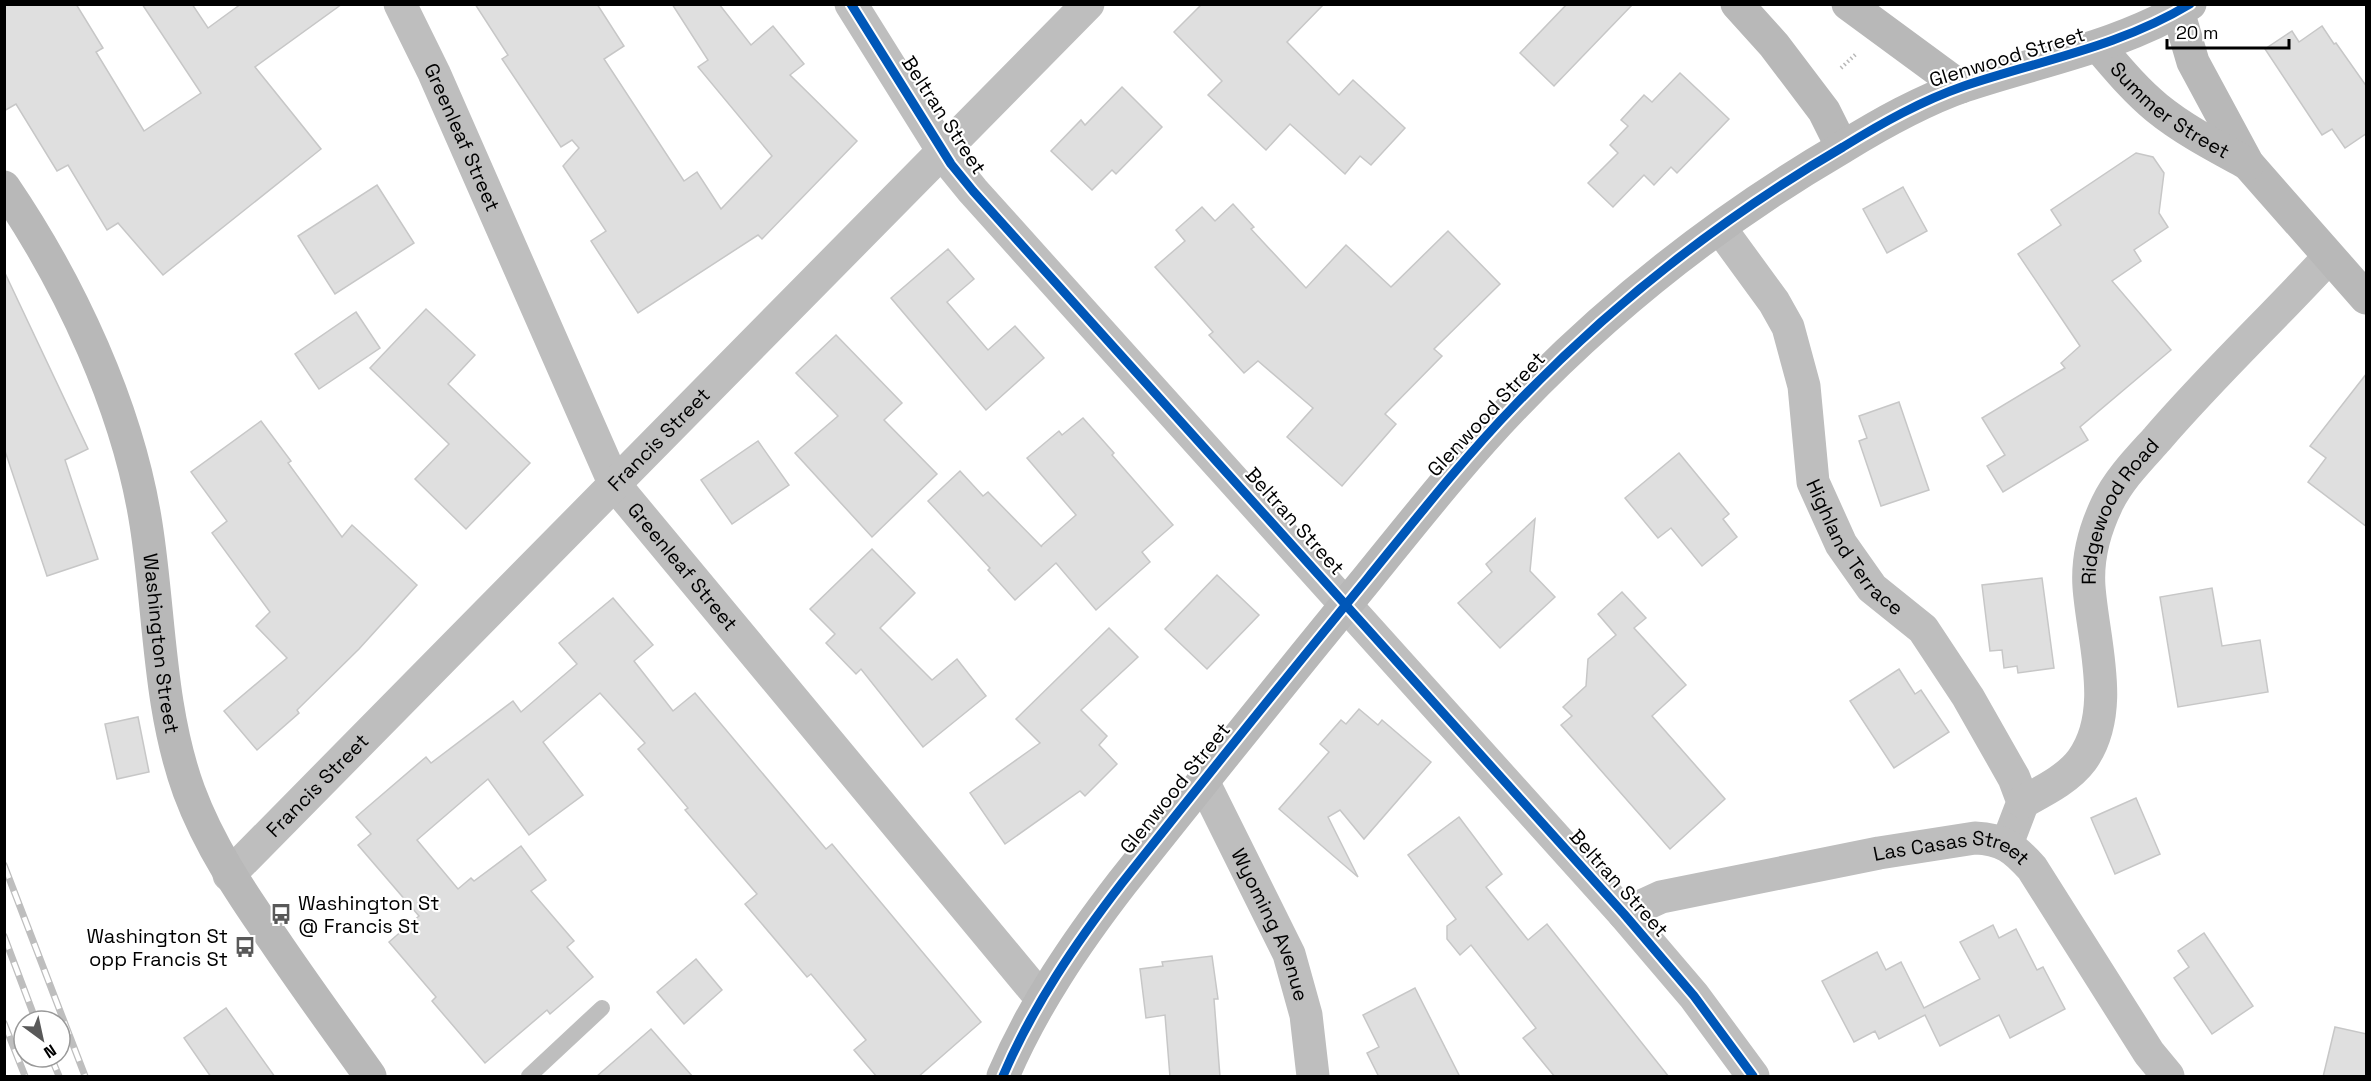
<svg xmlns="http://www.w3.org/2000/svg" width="2371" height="1081" font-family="'Space Grotesk',sans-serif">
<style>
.building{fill:#dfdfdf;stroke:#c7c7c7;stroke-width:1.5}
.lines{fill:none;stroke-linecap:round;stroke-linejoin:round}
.path{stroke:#b9b9b9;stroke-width:4;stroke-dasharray:1.5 3;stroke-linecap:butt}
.lane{stroke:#bebebe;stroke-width:16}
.street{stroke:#bebebe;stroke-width:33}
.secondary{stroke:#b8b8b8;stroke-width:33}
.rail-casing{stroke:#bebebe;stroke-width:7}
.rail{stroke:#fff;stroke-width:4.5;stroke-dasharray:14;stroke-linecap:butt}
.cycleway-casing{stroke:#fff;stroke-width:13}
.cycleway{stroke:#0057b8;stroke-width:9}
.labels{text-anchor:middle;stroke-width:4.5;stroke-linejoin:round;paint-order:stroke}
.street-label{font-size:20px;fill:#000;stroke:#fff}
.poi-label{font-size:20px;fill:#000;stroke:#fff;text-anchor:start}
</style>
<rect width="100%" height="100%" fill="#fff"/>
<g class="building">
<path d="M 4,4 L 76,4 L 103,48 L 96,52 L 144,131 L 201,93 L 142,4 L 192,4 L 208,28 L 241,4 L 342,4 L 255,67 L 321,149 L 163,275 L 118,223 L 107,230 L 68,165 L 57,171 L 16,104 L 4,111 Z"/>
<path d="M 475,4 L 597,4 L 624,46 L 604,59 L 684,181 L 697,172 L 721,209 L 772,156 L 698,67 L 708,60 L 672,4 L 719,4 L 751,45 L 773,26 L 804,64 L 790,75 L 857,141 L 762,239 L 758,235 L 638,313 L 591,241 L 606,231 L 563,166 L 579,148 L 572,140 L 561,147 L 502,59 L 508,55 Z"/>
<path d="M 1202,4 L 1324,4 L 1287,42 L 1339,95 L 1353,80 L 1405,128 L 1371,165 L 1360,156 L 1345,174 L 1290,124 L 1266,150 L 1208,95 L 1222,81 L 1174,32 Z"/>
<path d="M 1567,4 L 1633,4 L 1554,86 L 1520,53 Z"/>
<path d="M 2322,26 L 2334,44 L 2336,43 L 2367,87 L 2367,133 L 2345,148 L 2332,129 L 2322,135 L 2265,49 L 2292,31 L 2299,42 Z"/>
<path d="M 1680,73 L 1729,119 L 1677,173 L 1671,167 L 1654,185 L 1644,175 L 1613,207 L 1588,183 L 1618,153 L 1610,145 L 1628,126 L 1621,120 L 1644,95 L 1652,102 Z"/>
<path d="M 1122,87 L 1162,127 L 1116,174 L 1112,170 L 1092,190 L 1051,151 L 1081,120 L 1085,125 Z"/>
<path d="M 2136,153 L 2153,157 L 2164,173 L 2159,213 L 2168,227 L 2134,250 L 2141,261 L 2112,281 L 2171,350 L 2080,427 L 2088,440 L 2003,492 L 1987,466 L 2005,455 L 1982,418 L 2065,368 L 2061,363 L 2080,346 L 2018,254 L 2061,225 L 2051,210 Z"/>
<path d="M 377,185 L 414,243 L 335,294 L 298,236 Z"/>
<path d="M 1903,187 L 1927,231 L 1887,253 L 1863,209 Z"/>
<path d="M 1233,204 L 1254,227 L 1251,229 L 1306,288 L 1346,245 L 1391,287 L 1448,231 L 1500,284 L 1434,349 L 1442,356 L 1385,414 L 1396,424 L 1342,486 L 1287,437 L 1313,408 L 1258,361 L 1244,373 L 1209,335 L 1213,332 L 1155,267 L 1185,241 L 1176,230 L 1202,207 L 1215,221 Z"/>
<path d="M 948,249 L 974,279 L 947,302 L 988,350 L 1015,326 L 1044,358 L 986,410 L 891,298 Z"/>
<path d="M 4,271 L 88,449 L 65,460 L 98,559 L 47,576 L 4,448 Z"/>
<path d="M 426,309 L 475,355 L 448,384 L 530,463 L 466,529 L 415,479 L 449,444 L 370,368 Z"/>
<path d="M 356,312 L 380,348 L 319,389 L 295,354 Z"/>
<path d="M 836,335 L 902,403 L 884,420 L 937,474 L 872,537 L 795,453 L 838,416 L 796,373 Z"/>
<path d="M 2367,373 L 2367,527 L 2308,482 L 2326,458 L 2310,446 Z"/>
<path d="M 1899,402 L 1929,490 L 1881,506 L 1859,441 L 1867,438 L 1859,416 Z"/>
<path d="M 1083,418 L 1114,453 L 1112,455 L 1173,525 L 1142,552 L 1150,562 L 1096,610 L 1056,563 L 1015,600 L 988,570 L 990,568 L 928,501 L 960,471 L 983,496 L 988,492 L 1042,547 L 1041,546 L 1076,515 L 1027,458 L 1059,431 L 1062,435 Z"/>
<path d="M 261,421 L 291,461 L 288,463 L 342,537 L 352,525 L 417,585 L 359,649 L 297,710 L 299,713 L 257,750 L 224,711 L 287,658 L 256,626 L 270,612 L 212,533 L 227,521 L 191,472 Z"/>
<path d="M 758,441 L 789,485 L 732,524 L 701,480 Z"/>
<path d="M 1679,453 L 1729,514 L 1723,519 L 1737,537 L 1702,566 L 1671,528 L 1658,538 L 1625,498 Z"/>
<path d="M 1535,519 L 1530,571 L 1555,597 L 1500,648 L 1458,603 L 1492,572 L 1486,564 Z"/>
<path d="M 872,549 L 915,593 L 880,628 L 932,680 L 957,659 L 986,696 L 923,747 L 861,669 L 856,674 L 826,643 L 835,634 L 810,609 Z"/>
<path d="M 1217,575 L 1259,615 L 1207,669 L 1165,629 Z"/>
<path d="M 2042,578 L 2054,668 L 2018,673 L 2017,666 L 2004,668 L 2002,650 L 1990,651 L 1982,585 Z"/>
<path d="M 2212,588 L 2222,646 L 2260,640 L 2268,692 L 2178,707 L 2160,597 Z"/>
<path d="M 1622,592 L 1646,618 L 1634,628 L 1686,685 L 1652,716 L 1725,799 L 1670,849 L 1561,725 L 1572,716 L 1563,707 L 1586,686 L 1588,659 L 1616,635 L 1598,614 Z"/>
<path d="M 613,598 L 653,645 L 634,661 L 673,711 L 695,693 L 826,849 L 832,844 L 981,1022 L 918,1077 L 877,1077 L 854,1050 L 866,1040 L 811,974 L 807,977 L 745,904 L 757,894 L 685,810 L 688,808 L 638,749 L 645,743 L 600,693 L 543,742 L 583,795 L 529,835 L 488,779 L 417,840 L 458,889 L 471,878 L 474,881 L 521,846 L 546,880 L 531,891 L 574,941 L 567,947 L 593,977 L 550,1014 L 547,1010 L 485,1063 L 432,1001 L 436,997 L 389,942 L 419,916 L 358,845 L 371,834 L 356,817 L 426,757 L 431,763 L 513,701 L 521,712 L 577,664 L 559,643 Z"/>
<path d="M 1109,628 L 1138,657 L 1081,710 L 1107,736 L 1099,745 L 1117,764 L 1085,796 L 1080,791 L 1005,844 L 970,793 L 1040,743 L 1016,719 Z"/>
<path d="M 1899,669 L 1915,694 L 1921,690 L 1949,732 L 1894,768 L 1850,701 Z"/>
<path d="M 1359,709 L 1378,725 L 1382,720 L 1431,762 L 1364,839 L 1340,810 L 1328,817 L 1358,877 L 1279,809 L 1329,752 L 1320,744 L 1341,720 L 1346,724 Z"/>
<path d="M 138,717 L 149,772 L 117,779 L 105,724 Z"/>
<path d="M 2136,798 L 2160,854 L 2115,874 L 2091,818 Z"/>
<path d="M 1459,817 L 1502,874 L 1486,887 L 1528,940 L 1547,924 L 1669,1077 L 1555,1077 L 1523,1038 L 1536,1028 L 1471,945 L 1460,955 L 1447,939 L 1447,926 L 1456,919 L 1408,855 Z"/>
<path d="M 1993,925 L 1999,938 L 2016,929 L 2037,970 L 2043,967 L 2065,1009 L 2010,1038 L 1999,1015 L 1940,1046 L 1925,1015 L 1879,1039 L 1875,1031 L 1854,1042 L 1822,981 L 1877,952 L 1886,970 L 1901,962 L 1924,1008 L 1980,979 L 1960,942 Z"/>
<path d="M 2204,933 L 2253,1006 L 2212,1034 L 2174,978 L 2189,967 L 2178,951 Z"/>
<path d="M 1212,956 L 1218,999 L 1214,999 L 1220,1077 L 1170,1077 L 1165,1015 L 1146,1018 L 1140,969 L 1163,966 L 1162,962 Z"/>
<path d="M 696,959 L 722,990 L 684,1024 L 657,992 Z"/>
<path d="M 1415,988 L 1460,1077 L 1379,1077 L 1367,1053 L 1379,1047 L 1363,1015 Z"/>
<path d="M 226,1008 L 275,1077 L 211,1077 L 184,1038 Z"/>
<path d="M 2335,1027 L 2367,1034 L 2367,1077 L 2323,1077 Z"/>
<path d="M 651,1029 L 693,1077 L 596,1077 Z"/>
</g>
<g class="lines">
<path class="path" d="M 1841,68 L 1856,54"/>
<path class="lane" d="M 529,1076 L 602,1008"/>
<g class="street">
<path id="s1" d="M 400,4 L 434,73 L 615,485 L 1041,998"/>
<path d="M 851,4 L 951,164 L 973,191 L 1624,914 L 1694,996 L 1753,1076"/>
<path id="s2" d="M 1720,228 L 1774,302 L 1788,327 L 1804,386 L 1813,482 L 1841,544 L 1872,588 L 1923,629 L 1968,697 L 2014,778 L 2023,802 L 2007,844"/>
<path id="s3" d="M 1203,781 L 1289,954 L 1306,1015 L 1313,1076"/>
<path id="s4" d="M 2023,802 C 2043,791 2068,779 2082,760 C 2117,711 2093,642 2089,587 C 2087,559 2095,529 2107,504 C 2119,479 2139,459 2157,439 C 2211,376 2272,319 2328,258"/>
<path id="s5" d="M 229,875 L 1088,4"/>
<path id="s6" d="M 1624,914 L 1661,897 L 1879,853 L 1975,838 C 2003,839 2014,848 2032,868 L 2149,1053 L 2168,1076"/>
</g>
<g class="secondary">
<path d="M 1737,4 L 1774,45 L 1824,111 L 1842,147"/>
<path d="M 1848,4 L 1961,87"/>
<path d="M 2178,11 L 2193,62 L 2248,164 L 2366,298"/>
<path id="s7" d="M 2099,47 C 2117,68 2135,90 2157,108 C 2184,130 2217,147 2248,164"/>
<path id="s8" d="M 4,187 C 70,284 128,408 146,524 C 160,612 158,706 189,791 C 209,845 241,893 274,940 C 305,986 338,1031 370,1076"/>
<path d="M 1003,1076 C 1033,1006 1075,944 1122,883 C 1203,781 1285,679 1367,579 C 1415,520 1462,460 1515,405 C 1611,305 1723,217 1843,147 C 1882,123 1921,101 1964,86 C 2041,60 2119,47 2190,4"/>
</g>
<defs>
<g id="rail">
<path d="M 4,865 L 85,1076"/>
<path d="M 4,936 L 36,1021"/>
<path d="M 4,1023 L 25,1076"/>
<path d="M 51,1057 L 59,1076"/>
</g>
</defs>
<use href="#rail" class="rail-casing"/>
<use href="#rail" class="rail"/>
<defs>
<g id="cycleway">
<path d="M 851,4 L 951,164 L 973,191 L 1624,914 L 1694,996 L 1753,1076"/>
<path d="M 1003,1076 C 1033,1006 1075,944 1122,883 C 1203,781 1285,679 1367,579 C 1415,520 1462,460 1515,405 C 1611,305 1723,217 1843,147 C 1882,123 1921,101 1964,86 C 2041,60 2119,47 2190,4"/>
</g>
</defs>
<use href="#cycleway" class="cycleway-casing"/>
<use href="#cycleway" class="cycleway"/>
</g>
<defs>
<symbol id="bus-bare" viewBox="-9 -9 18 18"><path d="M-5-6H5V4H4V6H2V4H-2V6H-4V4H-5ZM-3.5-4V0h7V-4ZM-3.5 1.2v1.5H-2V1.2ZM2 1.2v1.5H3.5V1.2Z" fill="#595959" stroke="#fff" stroke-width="2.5" paint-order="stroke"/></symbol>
</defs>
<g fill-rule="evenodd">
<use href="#bus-bare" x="266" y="899" width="30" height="30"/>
<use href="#bus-bare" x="230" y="932" width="30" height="30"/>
</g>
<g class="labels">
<g class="street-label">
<text transform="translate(2007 57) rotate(-17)" y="7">Glenwood Street</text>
<text dy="7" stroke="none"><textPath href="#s7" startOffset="96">Summer Street</textPath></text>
<text transform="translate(944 115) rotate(57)" y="7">Beltran Street</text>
<text dy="7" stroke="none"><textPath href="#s1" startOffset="147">Greenleaf Street</textPath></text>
<text transform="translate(1486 414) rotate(-47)" y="7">Glenwood Street</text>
<text dy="7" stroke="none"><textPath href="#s5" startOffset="612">Francis Street</textPath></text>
<text dy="7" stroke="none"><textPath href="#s4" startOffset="334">Ridgewood Road</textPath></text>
<text transform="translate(1295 521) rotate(48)" y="7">Beltran Street</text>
<text dy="7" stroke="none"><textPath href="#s2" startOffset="356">Highland Terrace</textPath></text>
<text dy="7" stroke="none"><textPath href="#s1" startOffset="633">Greenleaf Street</textPath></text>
<text dy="7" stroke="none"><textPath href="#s8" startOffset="489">Washington Street</textPath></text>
<text dy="7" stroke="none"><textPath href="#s5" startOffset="126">Francis Street</textPath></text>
<text transform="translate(1175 788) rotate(-51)" y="7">Glenwood Street</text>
<text dy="7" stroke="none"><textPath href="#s6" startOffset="338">Las Casas Street</textPath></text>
<text transform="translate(1619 883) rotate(48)" y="7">Beltran Street</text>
<text dy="7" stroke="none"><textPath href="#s3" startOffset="159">Wyoming Avenue</textPath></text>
</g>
<g class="poi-label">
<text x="298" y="910">Washington St<tspan x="298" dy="23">@ Francis St</tspan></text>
<text x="228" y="943" text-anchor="end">Washington St<tspan x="228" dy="23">opp Francis St</tspan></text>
</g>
</g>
<rect width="2371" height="1081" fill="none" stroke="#000000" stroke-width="12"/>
<g transform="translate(42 1039) rotate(147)"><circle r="28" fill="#ffffff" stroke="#999999" stroke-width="1.5"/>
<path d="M0-4.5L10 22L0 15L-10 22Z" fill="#595959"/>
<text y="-9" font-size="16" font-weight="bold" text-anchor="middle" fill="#000000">N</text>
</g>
<path d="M2167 39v9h122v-9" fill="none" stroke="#000000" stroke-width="3"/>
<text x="2176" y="39" font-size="18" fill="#000000" stroke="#ffffff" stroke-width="4.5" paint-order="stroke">20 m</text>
</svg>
